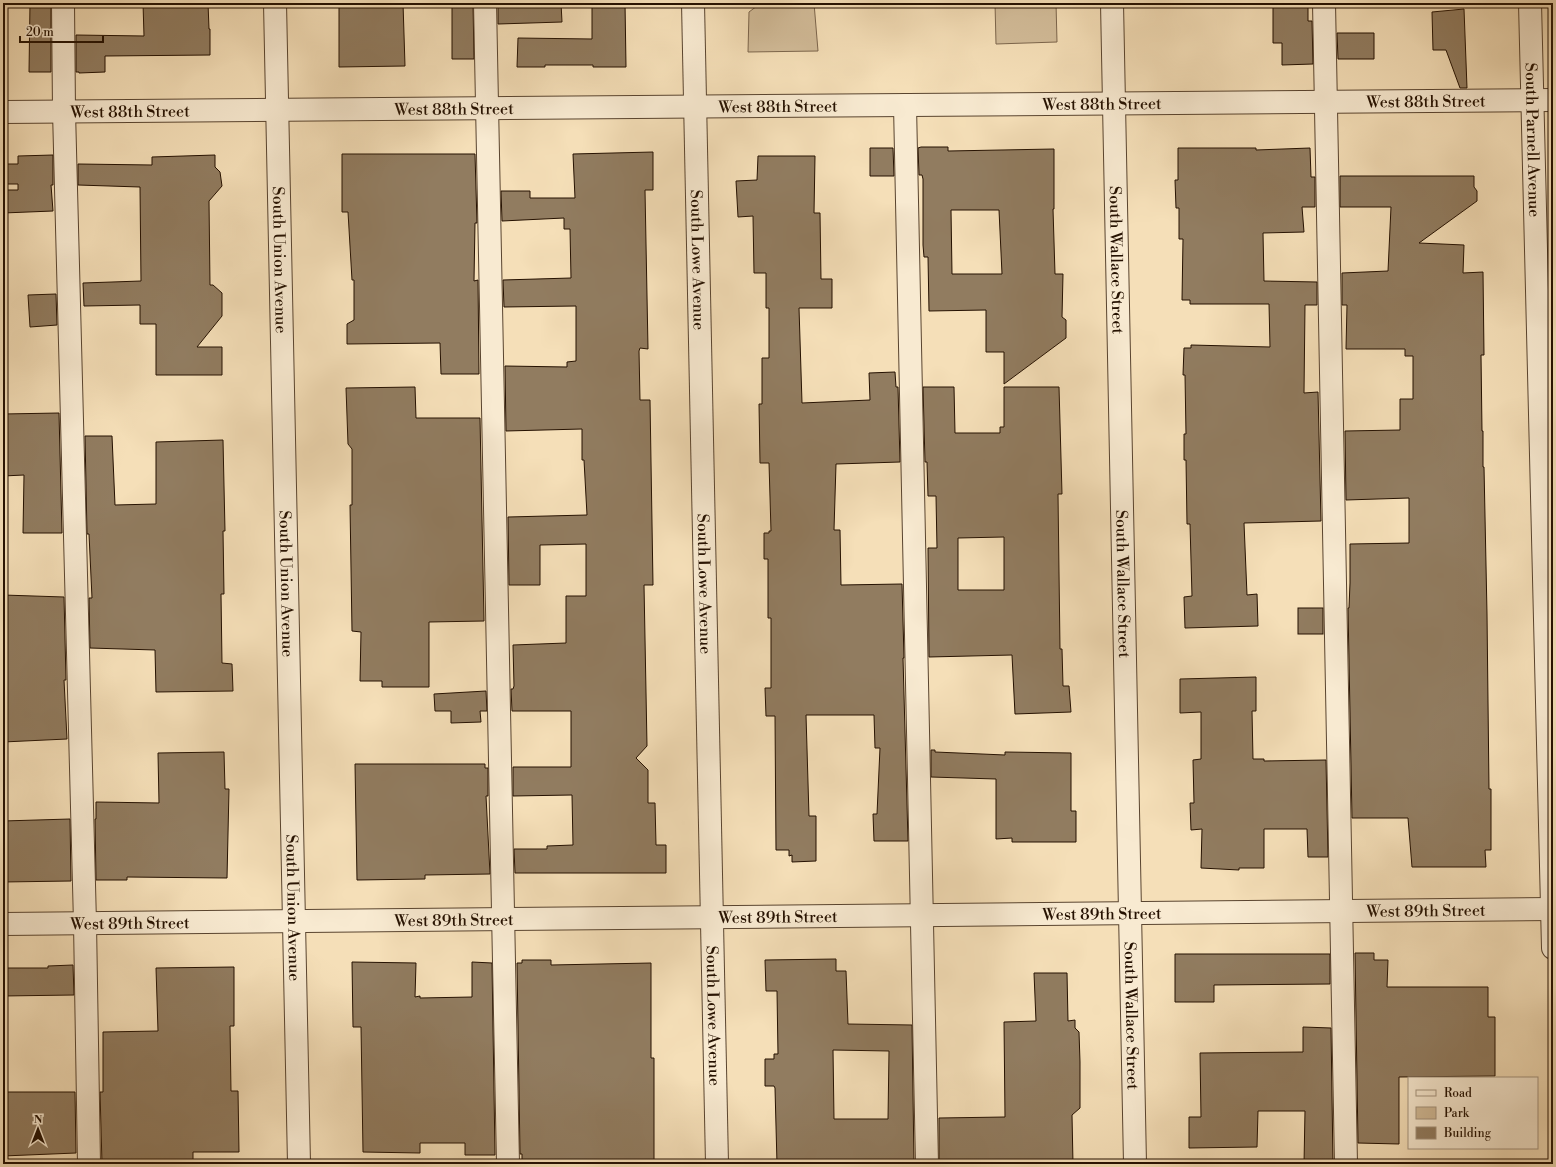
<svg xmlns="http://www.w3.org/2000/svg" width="1556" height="1167" font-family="'Libre Bodoni',serif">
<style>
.green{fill:#d2bc99;stroke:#7c664d}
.building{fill:#917c60;stroke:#251101;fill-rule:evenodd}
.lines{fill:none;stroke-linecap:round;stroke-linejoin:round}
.minor-casing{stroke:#59442f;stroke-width:24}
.minor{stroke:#f8ead1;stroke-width:22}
.labels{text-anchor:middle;stroke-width:3;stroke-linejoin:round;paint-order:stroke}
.street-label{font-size:16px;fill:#251101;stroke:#f8ead1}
</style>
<rect width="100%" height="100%" fill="#f5dfb8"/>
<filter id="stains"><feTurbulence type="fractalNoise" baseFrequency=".005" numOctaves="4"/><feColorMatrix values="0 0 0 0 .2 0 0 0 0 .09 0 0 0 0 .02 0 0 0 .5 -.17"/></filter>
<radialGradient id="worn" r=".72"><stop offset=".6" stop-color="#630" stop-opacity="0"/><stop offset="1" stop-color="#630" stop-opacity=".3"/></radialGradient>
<g class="green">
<path d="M 761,3 L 814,3 L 818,51 L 748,52 L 749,12 Z"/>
<path d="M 995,3 L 1056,3 L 1057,42 L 996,44 Z"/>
</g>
<g class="building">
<path d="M 30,3 L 51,3 L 51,72 L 29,72 Z"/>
<path d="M 143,3 L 208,3 L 209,29 L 210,29 L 210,55 L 105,56 L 105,72 L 79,73 L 79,72 L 76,72 L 76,35 L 144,36 Z"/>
<path d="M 339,3 L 403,3 L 405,66 L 339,67 Z"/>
<path d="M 452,3 L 473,3 L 474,59 L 452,59 Z"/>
<path d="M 498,3 L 561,3 L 562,22 L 498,24 Z"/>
<path d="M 592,3 L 625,3 L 626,67 L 593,67 L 593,65 L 545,65 L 545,67 L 517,67 L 518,38 L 592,39 Z"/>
<path d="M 1273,3 L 1308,3 L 1308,21 L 1312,21 L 1313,64 L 1282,65 L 1282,43 L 1273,43 Z"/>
<path d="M 1464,9 L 1467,88 L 1460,88 L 1446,50 L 1433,50 L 1432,12 Z"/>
<path d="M 1337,33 L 1374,33 L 1374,59 L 1338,59 Z"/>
<path d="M 921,147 L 948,147 L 948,151 L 1054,149 L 1054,209 L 1053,209 L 1055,274 L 1063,274 L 1062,317 L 1066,320 L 1066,338 L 1004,384 L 1004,352 L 986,352 L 986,310 L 929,311 L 928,257 L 924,257 L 923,245 L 923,179 L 922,175 L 919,175 L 918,148 ZM 951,210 L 999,210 L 1002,274 L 952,274 Z"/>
<path d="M 870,148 L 893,148 L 894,176 L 870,176 Z"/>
<path d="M 1178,148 L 1256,148 L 1256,150 L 1310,148 L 1311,177 L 1315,177 L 1315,207 L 1302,207 L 1304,232 L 1263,233 L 1264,281 L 1317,282 L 1317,305 L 1305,305 L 1304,393 L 1318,392 L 1321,521 L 1244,523 L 1247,595 L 1257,594 L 1258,626 L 1185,628 L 1184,597 L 1192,596 L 1190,524 L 1187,524 L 1186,460 L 1184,460 L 1184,434 L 1186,434 L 1185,375 L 1183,375 L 1184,348 L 1191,348 L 1191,345 L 1270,347 L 1269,304 L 1190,304 L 1190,300 L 1182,300 L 1183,239 L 1179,239 L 1179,208 L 1176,208 L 1175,180 L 1178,180 Z"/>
<path d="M 653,152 L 653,190 L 645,190 L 648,349 L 640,348 L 639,351 L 640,400 L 650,400 L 653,585 L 644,585 L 647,746 L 636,758 L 648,770 L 648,803 L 655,803 L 656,845 L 666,845 L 666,873 L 515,873 L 514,849 L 547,849 L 547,846 L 573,845 L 572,795 L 513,796 L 513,767 L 571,767 L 571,711 L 512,711 L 511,689 L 513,689 L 514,686 L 513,645 L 566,643 L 566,596 L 586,596 L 586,544 L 540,545 L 540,585 L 509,585 L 508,517 L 587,515 L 584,460 L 582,460 L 582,429 L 506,431 L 505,366 L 567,367 L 567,362 L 576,361 L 576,306 L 504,307 L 503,280 L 571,278 L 570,229 L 564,229 L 564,218 L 502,221 L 501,191 L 530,191 L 530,198 L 575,198 L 573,154 Z"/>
<path d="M 342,154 L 475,154 L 477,223 L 475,223 L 474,281 L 478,280 L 479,374 L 441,374 L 440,343 L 347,344 L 347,324 L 354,320 L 354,280 L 352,280 L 348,212 L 342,212 Z"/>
<path d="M 53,155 L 53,185 L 51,185 L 53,211 L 3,213 L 3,190 L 18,190 L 18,184 L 3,184 L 3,164 L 18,164 L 18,156 Z"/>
<path d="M 215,155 L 215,167 L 220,172 L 222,186 L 209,201 L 210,285 L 213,285 L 222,293 L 222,316 L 197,347 L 222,347 L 222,375 L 156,375 L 156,324 L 140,324 L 140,305 L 84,306 L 83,283 L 141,281 L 140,187 L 78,185 L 78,164 L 152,165 L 152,157 Z"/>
<path d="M 758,156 L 815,156 L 814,213 L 820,213 L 821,279 L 832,279 L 832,308 L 799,308 L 802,403 L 870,400 L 869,373 L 895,372 L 896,387 L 898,387 L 900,462 L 836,464 L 834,530 L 840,530 L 841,585 L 902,584 L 904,658 L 903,658 L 908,841 L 874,841 L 873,814 L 877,814 L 880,748 L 875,748 L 874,715 L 806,715 L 809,816 L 816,816 L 816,861 L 792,862 L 792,855 L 789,856 L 789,850 L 776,850 L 775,716 L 766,716 L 765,688 L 771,688 L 771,618 L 768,618 L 768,559 L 764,559 L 764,533 L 769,533 L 769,531 L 771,531 L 769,463 L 760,463 L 759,404 L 762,404 L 762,358 L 769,358 L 769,308 L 766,308 L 766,273 L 754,273 L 753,216 L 738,217 L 736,181 L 757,180 Z"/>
<path d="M 1340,176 L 1474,176 L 1474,187 L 1477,191 L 1477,201 L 1419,243 L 1464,245 L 1463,273 L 1483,272 L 1484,355 L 1481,355 L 1482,431 L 1483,431 L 1483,467 L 1484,467 L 1487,614 L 1489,789 L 1491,789 L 1491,850 L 1485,850 L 1486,867 L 1412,867 L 1408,818 L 1352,818 L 1348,608 L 1349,608 L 1350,583 L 1350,544 L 1409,543 L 1409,498 L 1346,500 L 1345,431 L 1400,430 L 1400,399 L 1413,399 L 1413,356 L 1405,356 L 1405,349 L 1346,349 L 1347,305 L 1342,305 L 1342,273 L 1388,271 L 1391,207 L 1340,207 Z"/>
<path d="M 56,294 L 57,325 L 30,327 L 28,295 Z"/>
<path d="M 415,387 L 416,418 L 480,418 L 484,621 L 429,622 L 429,687 L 382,687 L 382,681 L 360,681 L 361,632 L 352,631 L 350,505 L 352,505 L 352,449 L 348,444 L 346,388 Z"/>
<path d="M 923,387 L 954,387 L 955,433 L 1000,433 L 1000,427 L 1004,427 L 1004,387 L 1059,387 L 1062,494 L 1058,494 L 1060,649 L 1062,649 L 1063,686 L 1069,686 L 1071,712 L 1015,714 L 1012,655 L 929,657 L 928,548 L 937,548 L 936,496 L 928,496 L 927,462 L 925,462 ZM 1004,537 L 1004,590 L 958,590 L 958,538 Z"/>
<path d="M 59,413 L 62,533 L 23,533 L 24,475 L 3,476 L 3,414 Z"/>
<path d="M 85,436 L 112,436 L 115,505 L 156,504 L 156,442 L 223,440 L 225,531 L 223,531 L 224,594 L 221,594 L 222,663 L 232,664 L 233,691 L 156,692 L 155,650 L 90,648 L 89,598 L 92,598 L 89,534 L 87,534 Z"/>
<path d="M 3,595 L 64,597 L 66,680 L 64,680 L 67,739 L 3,742 Z"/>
<rect x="1298" y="608" width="25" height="26"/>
<path d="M 1256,677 L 1256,711 L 1252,711 L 1253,759 L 1264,759 L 1264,761 L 1326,760 L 1328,857 L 1308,857 L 1307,829 L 1264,829 L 1264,868 L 1239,868 L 1239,870 L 1201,868 L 1202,829 L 1191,830 L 1190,803 L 1194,803 L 1193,760 L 1201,759 L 1201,712 L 1180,713 L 1180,679 Z"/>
<path d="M 486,691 L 487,711 L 480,711 L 481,722 L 451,723 L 451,711 L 435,711 L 434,694 Z"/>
<path d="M 931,750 L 935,750 L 935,752 L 1005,755 L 1005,752 L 1071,753 L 1071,811 L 1076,811 L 1076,842 L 1012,842 L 1012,838 L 996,839 L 996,779 L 931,777 Z"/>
<path d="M 224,752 L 225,789 L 229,789 L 227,878 L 127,877 L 127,880 L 96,880 L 95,819 L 96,819 L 96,802 L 159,803 L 158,753 Z"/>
<path d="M 355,764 L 485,764 L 485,768 L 488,768 L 488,796 L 486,796 L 490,874 L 425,875 L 425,879 L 357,880 Z"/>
<path d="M 70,819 L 71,881 L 3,882 L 3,821 Z"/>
<path d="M 1355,953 L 1374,953 L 1374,960 L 1388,960 L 1387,987 L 1488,987 L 1488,1017 L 1495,1017 L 1495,1076 L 1399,1077 L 1399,1144 L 1358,1143 Z"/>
<path d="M 1175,954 L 1330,954 L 1330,984 L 1214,985 L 1214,1002 L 1175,1002 Z"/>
<path d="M 836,959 L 836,971 L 846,971 L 848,1024 L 912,1025 L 914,1164 L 777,1164 L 775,1088 L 774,1086 L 765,1086 L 765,1059 L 774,1059 L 774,1054 L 778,1054 L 777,991 L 766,991 L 765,960 ZM 833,1050 L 889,1051 L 888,1119 L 834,1119 Z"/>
<path d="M 522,960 L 551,960 L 551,965 L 651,963 L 651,1058 L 654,1058 L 654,1164 L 522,1164 L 522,1154 L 520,1154 L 517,963 L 522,963 Z"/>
<path d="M 352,962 L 416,963 L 415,997 L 420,996 L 420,998 L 472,997 L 472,962 L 492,963 L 495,1155 L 465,1155 L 465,1143 L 420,1143 L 420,1153 L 363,1152 L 361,1027 L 353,1027 Z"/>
<path d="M 73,965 L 74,995 L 3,996 L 3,968 L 48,968 L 48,966 Z"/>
<path d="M 234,967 L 234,1026 L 230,1026 L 231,1091 L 238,1091 L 239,1152 L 193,1152 L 193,1164 L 102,1164 L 100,1092 L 103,1092 L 103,1032 L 158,1031 L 156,968 Z"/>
<path d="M 1034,973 L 1067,973 L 1068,1021 L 1075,1020 L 1075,1028 L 1079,1032 L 1080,1062 L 1080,1108 L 1072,1115 L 1073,1164 L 939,1164 L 939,1118 L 1005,1117 L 1004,1022 L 1036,1021 Z"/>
<path d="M 1303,1027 L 1331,1028 L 1333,1164 L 1304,1164 L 1305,1111 L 1258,1111 L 1257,1147 L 1189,1148 L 1189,1117 L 1201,1117 L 1200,1053 L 1303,1052 Z"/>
<path d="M 3,1092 L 75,1092 L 76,1153 L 3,1156 Z"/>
</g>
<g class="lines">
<defs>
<g id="minor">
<path d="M 63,3 L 64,111 L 85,923 L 89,1164"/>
<path id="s1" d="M 275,3 L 299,1164"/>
<path d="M 485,3 L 508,1164"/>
<path id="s2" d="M 693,3 L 717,1164"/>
<path id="s3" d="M 1112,3 L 1135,1164"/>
<path d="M 1324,3 L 1346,1164"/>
<path id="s4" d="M 1530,3 L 1553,948"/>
<path d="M 905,105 L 927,1164"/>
<path id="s5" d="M 3,112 L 1553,100"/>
<path id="s6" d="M 3,924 L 1553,909"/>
</g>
</defs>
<use href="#minor" class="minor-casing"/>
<use href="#minor" class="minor"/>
</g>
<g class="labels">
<g class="street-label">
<text dy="6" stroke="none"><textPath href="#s5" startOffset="1423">West 88th Street</textPath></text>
<text dy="6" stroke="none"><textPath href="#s5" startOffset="1099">West 88th Street</textPath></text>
<text dy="6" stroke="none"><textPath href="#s5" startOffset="775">West 88th Street</textPath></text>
<text dy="6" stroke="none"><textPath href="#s5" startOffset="451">West 88th Street</textPath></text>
<text dy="6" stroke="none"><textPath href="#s5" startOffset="127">West 88th Street</textPath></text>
<text dy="6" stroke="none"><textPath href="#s4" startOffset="137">South Parnell Avenue</textPath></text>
<text dy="6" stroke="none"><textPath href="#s1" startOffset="257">South Union Avenue</textPath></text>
<text dy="6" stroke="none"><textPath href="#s2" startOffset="257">South Lowe Avenue</textPath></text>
<text dy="6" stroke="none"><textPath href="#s3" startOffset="257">South Wallace Street</textPath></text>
<text dy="6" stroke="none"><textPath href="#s1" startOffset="581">South Union Avenue</textPath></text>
<text dy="6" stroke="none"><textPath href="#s2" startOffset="581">South Lowe Avenue</textPath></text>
<text dy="6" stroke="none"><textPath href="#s3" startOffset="581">South Wallace Street</textPath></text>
<text dy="6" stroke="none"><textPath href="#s1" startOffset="905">South Union Avenue</textPath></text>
<text dy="6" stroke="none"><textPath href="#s6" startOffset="1423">West 89th Street</textPath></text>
<text dy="6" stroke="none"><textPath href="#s6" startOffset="1099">West 89th Street</textPath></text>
<text dy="6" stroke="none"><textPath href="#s6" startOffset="775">West 89th Street</textPath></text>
<text dy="6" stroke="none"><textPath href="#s6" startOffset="451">West 89th Street</textPath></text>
<text dy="6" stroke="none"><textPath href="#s6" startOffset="127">West 89th Street</textPath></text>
<text dy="6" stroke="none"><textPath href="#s2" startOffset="1013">South Lowe Avenue</textPath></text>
<text dy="6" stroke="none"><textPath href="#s3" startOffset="1013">South Wallace Street</textPath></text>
</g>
</g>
<rect width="1556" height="1167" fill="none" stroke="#f5dfb8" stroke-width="16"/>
<rect x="4" y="4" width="1548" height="1159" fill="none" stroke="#251101" stroke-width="2"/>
<rect x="8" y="8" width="1540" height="1151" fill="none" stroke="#251101"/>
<rect x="1408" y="1077" width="130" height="72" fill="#f8ead1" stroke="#a4937e"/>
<rect x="1416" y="1090" width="20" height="6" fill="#f8ead1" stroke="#a4937e"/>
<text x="1444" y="1097" font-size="12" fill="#251101">Road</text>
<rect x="1416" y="1107" width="20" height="12" fill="#d2bc99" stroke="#a4937e"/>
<text x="1444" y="1117" font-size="12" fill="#251101">Park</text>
<rect x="1416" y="1127" width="20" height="12" fill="#917c60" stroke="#a4937e"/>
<text x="1444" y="1137" font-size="12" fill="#251101">Building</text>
<g transform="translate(38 1129)" stroke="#f8ead1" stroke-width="3" paint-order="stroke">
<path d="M0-3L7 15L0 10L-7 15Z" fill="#251101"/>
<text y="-6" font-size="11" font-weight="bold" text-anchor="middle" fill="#251101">N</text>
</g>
<path d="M20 36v6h83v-6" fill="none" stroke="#251101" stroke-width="2"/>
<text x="26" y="36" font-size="12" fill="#251101" stroke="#f8ead1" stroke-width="3" paint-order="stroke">20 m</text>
<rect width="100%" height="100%" filter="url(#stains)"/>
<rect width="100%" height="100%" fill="url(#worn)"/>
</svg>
